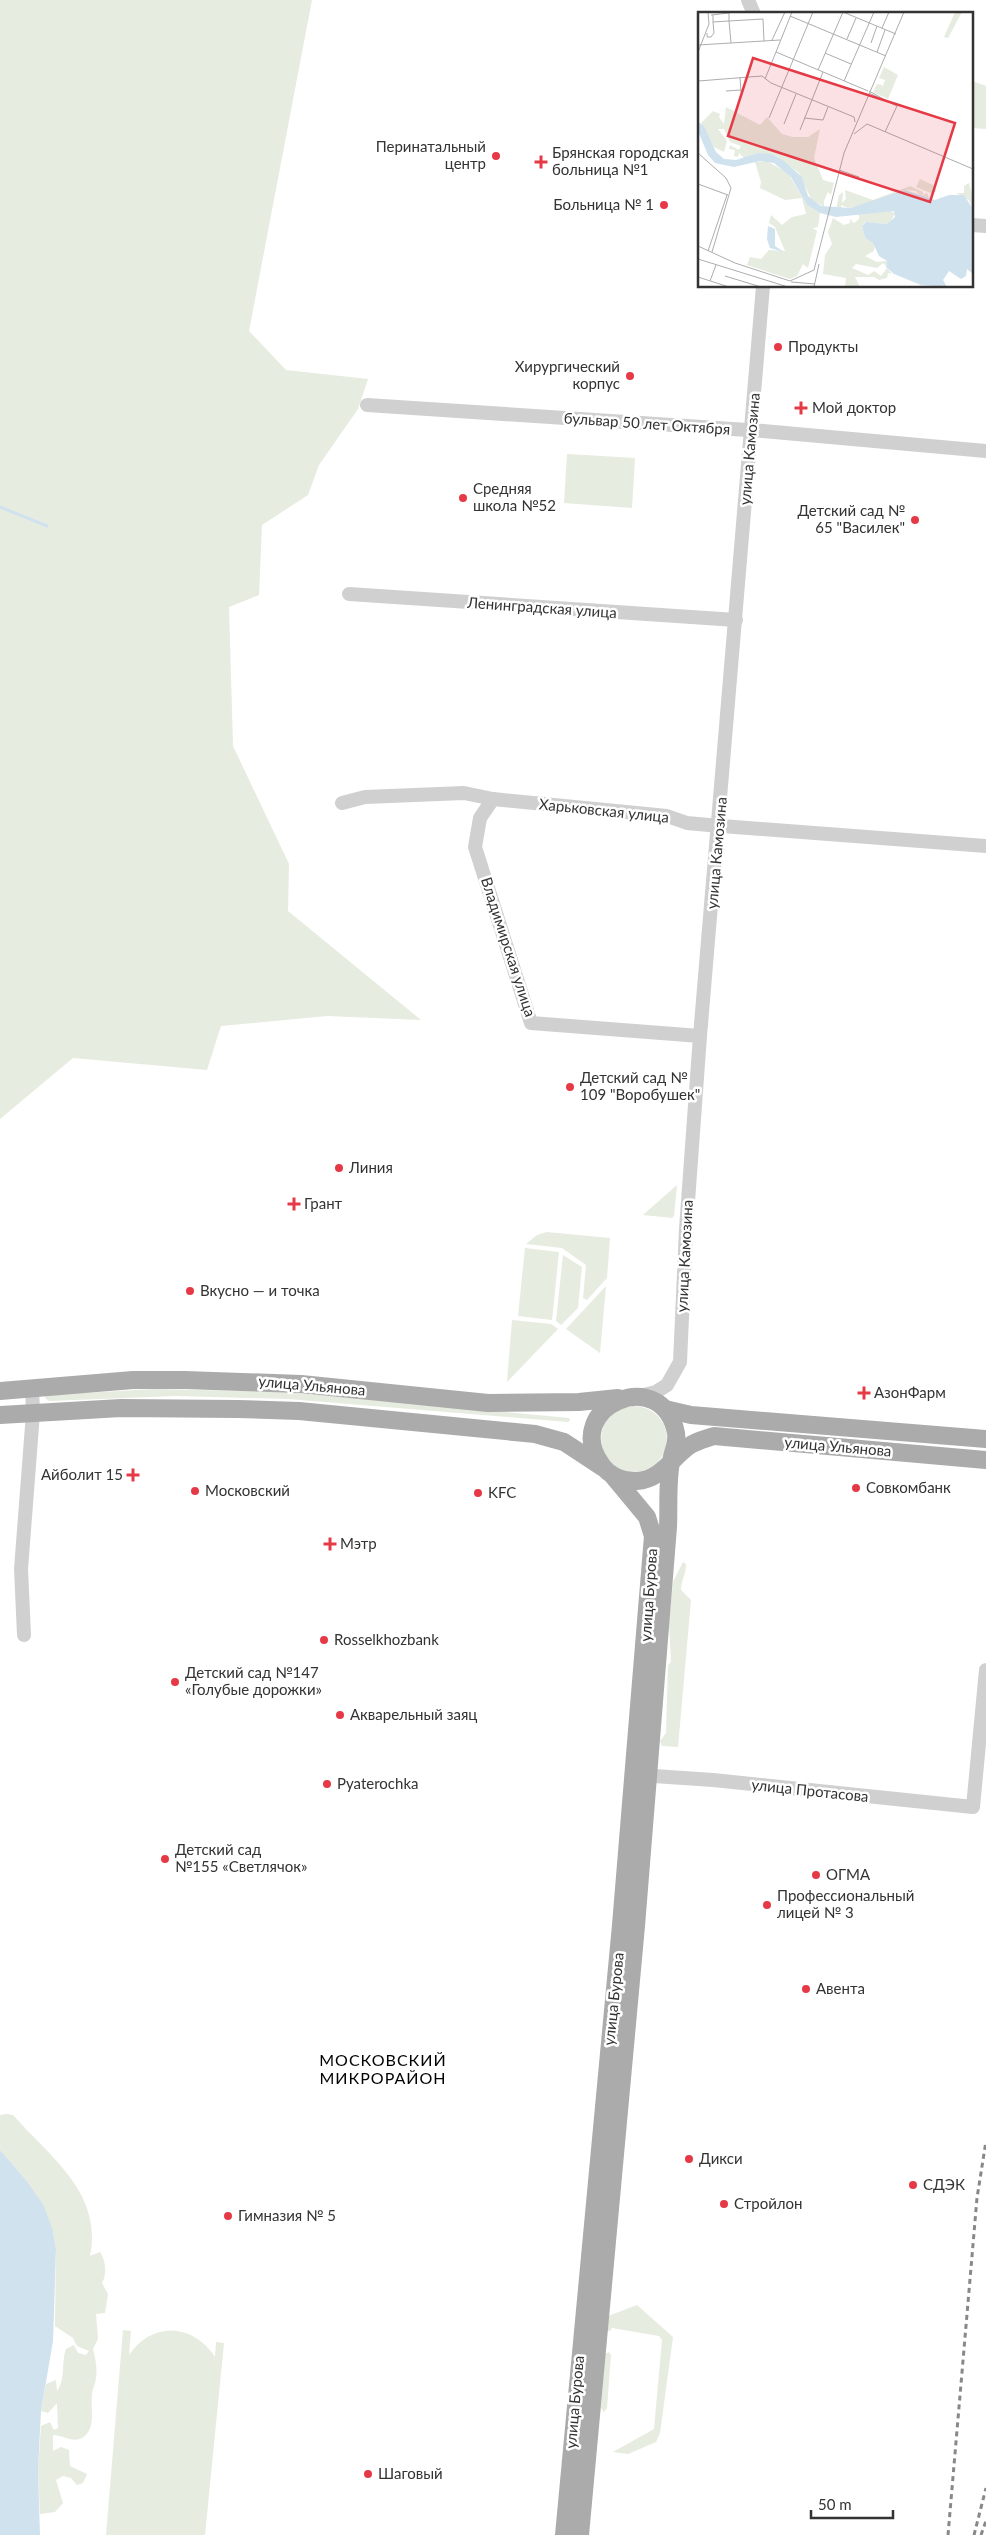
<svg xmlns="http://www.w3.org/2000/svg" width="986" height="2535" font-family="Lato,sans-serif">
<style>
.green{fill:#e6ecdf}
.water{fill:#cfe2ee}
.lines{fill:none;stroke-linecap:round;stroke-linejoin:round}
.stream{stroke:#cfe2ee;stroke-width:3}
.minor{stroke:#d0d0d0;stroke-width:14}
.major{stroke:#ababab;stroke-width:18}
.rail{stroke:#888;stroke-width:3;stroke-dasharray:5 4;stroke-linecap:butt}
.poi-dot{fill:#e63946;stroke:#fff;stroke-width:2}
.labels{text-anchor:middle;stroke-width:5;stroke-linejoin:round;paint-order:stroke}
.poi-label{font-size:15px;fill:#333;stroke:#fff;text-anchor:start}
.street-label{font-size:15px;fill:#333;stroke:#fff}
.neighbourhood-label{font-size:16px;letter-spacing:1px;fill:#000;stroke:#fff}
.inset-road{fill:none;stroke:#adadad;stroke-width:1}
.view{fill:#e63946;fill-opacity:0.15;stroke:#e63946;stroke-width:2.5}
.inset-edge{fill:none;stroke:#333;stroke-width:2.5}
</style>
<rect width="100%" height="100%" fill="#fff"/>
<g class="green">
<path d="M 0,0 L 312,0 L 249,331 L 286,370 L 368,379 L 358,409 L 319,465 L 308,495 L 262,525 L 259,595 L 229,607 L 233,746 L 289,864 L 288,911 L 421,1020 L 327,1016 L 221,1026 L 207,1070 L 73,1058 L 0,1119 Z"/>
<path d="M 972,81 L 986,86 L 986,129 L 972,128 Z"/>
<path d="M 567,454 L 635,458 L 632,508 L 564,503 Z"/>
<path d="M 677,1185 L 674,1216 L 672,1218 L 643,1215 Z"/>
<path d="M 547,1232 L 610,1238 L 607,1278 L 587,1300 L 583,1298 L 586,1265 L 562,1248 L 526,1244 L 537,1235 Z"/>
<path d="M 525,1248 L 559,1252 L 552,1320 L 518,1316 Z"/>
<path d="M 563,1255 L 582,1267 L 578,1308 L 561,1325 L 556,1321 Z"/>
<path d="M 606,1286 L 600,1353 L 566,1329 Z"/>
<path d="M 512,1320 L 551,1324 L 558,1329 L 507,1382 Z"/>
<path d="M 155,1389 L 288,1392 L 569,1418 L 570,1420 L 568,1422 L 288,1399 L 176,1396 L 49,1401 L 45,1398 L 46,1395 Z"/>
<circle cx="634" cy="1439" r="33"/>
<path d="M 683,1562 L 686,1564 C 686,1575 681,1580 681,1590 L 691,1600 L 678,1747 L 662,1746 L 660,1741 L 666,1733 L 668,1665 L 671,1662 L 669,1623 L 673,1582 Z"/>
<path d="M 6,2114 L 13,2115 C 50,2157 103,2193 90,2256 L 100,2252 C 106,2261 107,2274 102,2283 L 108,2294 L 105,2313 L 96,2314 L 98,2339 L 93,2349 C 96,2360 98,2372 95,2383 C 94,2387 92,2391 92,2394 C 90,2408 97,2429 82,2438 C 73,2443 62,2435 53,2435 L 53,2451 L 61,2447 L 69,2450 L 70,2466 L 87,2474 L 83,2483 L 77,2485 L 71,2478 L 63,2476 L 56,2480 L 63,2503 L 55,2512 L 40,2514 L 38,2471 L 41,2426 L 50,2422 L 54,2430 L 58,2428 L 57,2403 L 48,2413 L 41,2411 L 46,2384 L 56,2380 L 57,2391 C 66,2379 61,2362 66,2349 L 74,2345 L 78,2353 L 86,2355 L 89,2351 L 77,2346 L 73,2338 L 55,2326 L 56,2249 L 53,2231 L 26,2180 L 0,2150 L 0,2115 Z"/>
<path d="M 637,2305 L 673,2337 L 660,2433 L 656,2442 L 628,2454 L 613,2452 L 654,2429 L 662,2340 L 659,2336 L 612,2328 L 610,2331 L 606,2331 L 608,2316 Z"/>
<path d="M 123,2330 L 131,2331 L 129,2355 C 152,2321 193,2323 215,2357 L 216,2342 L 224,2343 L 205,2535 L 106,2535 Z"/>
<path d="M 609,2352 L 611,2355 L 607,2408 L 604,2412 L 601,2408 L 605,2354 Z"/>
</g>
<path class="water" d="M 0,2150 L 26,2180 L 44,2206 L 53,2231 L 56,2249 L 53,2341 L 41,2411 L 38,2471 L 40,2535 L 0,2535 Z"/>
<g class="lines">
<path class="stream" d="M 0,507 L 47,526"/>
<g class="minor">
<path d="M 748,0 L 754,14"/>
<path d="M 972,225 L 986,226"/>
<path d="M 367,405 L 763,431 L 986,451"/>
<path d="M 349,594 L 736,620"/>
<path d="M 493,799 L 480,818 L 475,847 L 531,1023 L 700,1036"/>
<path d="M 342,803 L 365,797 L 464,793 L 493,799 L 667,816 L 687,823 L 709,825 L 986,846"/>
<path d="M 639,1396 L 656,1392 L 667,1385 L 680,1362 L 686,1229 L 700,1036 L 763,286"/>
<path d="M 24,1635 L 21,1569 L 33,1413 L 32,1388"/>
<path d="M 639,1775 L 713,1780 L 973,1807 L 986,1670"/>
</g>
<g class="major">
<path d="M 0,1391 L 133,1380 L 185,1380 L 301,1384 L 488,1403 L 579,1402 L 618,1398"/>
<path d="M 665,1409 L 691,1415 L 986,1439"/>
<path d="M 0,1415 L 121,1408 L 238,1409 L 299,1411 L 535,1434 L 564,1442 L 602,1467"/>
<path d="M 564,2535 L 621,1925 L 653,1536 L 647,1517 L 613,1476"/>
<path d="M 580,2535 L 636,1926 L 668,1527 C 669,1506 667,1483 671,1462 C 672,1452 678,1444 676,1433 C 662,1363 561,1407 601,1464 C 609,1476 624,1482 637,1481 C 660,1480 672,1458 689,1446 C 696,1441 705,1439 714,1436 L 986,1460"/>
</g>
<g class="rail">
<path d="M 948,2535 L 977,2198 L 986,2141"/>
<path d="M 974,2535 L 986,2488"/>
<path d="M 981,2535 L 986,2521"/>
</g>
</g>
<g class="poi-dot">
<circle cx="496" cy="156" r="5"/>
<path d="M538.5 154.5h5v5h5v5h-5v5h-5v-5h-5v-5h5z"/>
<circle cx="664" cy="205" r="5"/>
<circle cx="778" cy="347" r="5"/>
<circle cx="630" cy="376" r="5"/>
<path d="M798.5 400.5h5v5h5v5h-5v5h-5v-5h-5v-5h5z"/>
<circle cx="463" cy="498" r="5"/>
<circle cx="915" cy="520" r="5"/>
<circle cx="570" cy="1087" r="5"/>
<circle cx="339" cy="1168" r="5"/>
<path d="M291.5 1196.5h5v5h5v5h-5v5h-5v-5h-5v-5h5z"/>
<circle cx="190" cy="1291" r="5"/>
<path d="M861.5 1385.5h5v5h5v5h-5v5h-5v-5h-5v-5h5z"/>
<path d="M130.5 1467.5h5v5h5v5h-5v5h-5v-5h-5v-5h5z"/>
<circle cx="856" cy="1488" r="5"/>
<circle cx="195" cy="1491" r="5"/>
<circle cx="478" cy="1493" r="5"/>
<path d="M327.5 1536.5h5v5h5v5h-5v5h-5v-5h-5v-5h5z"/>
<circle cx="324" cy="1640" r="5"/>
<circle cx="175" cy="1682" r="5"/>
<circle cx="340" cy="1715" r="5"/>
<circle cx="327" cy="1784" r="5"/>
<circle cx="165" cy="1859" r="5"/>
<circle cx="816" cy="1875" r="5"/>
<circle cx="767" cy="1905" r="5"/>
<circle cx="806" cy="1989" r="5"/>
<circle cx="689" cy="2159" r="5"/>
<circle cx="913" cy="2185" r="5"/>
<circle cx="724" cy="2204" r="5"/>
<circle cx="228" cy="2216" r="5"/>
<circle cx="368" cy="2474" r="5"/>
</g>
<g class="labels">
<g class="poi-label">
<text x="486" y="152" text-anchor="end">Перинатальный<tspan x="486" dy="17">центр</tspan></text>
<text x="552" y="158">Брянская городская<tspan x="552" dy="17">больница №1</tspan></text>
<text x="654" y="210" text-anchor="end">Больница № 1</text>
<text x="788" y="352">Продукты</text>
<text x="620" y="372" text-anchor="end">Хирургический<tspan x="620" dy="17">корпус</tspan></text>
<text x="812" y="413">Мой доктор</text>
<text x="473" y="494">Средняя<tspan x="473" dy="17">школа №52</tspan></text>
<text x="905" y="516" text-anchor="end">Детский сад №<tspan x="905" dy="17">65 "Василек"</tspan></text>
<text x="580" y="1083">Детский сад №<tspan x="580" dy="17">109 "Воробушек"</tspan></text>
<text x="349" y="1173">Линия</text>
<text x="304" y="1209">Грант</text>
<text x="200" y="1296">Вкусно — и точка</text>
<text x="874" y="1398">АзонФарм</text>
<text x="123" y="1480" text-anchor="end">Айболит 15</text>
<text x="866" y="1493">Совкомбанк</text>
<text x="205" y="1496">Московский</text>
<text x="488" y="1498">KFC</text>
<text x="340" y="1549">Мэтр</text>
<text x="334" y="1645">Rosselkhozbank</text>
<text x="185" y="1678">Детский сад №147<tspan x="185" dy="17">«Голубые дорожки»</tspan></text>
<text x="350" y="1720">Акварельный заяц</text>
<text x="337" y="1789">Pyaterochka</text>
<text x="175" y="1855">Детский сад<tspan x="175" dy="17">№155 «Светлячок»</tspan></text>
<text x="826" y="1880">ОГМА</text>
<text x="777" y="1901">Профессиональный<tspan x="777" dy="17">лицей № 3</tspan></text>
<text x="816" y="1994">Авента</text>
<text x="699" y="2164">Дикси</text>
<text x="923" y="2190">СДЭК</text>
<text x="734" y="2209">Стройлон</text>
<text x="238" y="2221">Гимназия № 5</text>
<text x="378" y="2479">Шаговый</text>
</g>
<g class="street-label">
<text transform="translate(647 424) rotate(4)" y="5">бульвар 50 лет Октября</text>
<text transform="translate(750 449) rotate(-85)" y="5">улица Камозина</text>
<text transform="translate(542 608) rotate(4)" y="5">Ленинградская улица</text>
<text transform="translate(604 811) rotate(6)" y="5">Харьковская улица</text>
<text transform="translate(717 853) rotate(-85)" y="5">улица Камозина</text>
<text transform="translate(508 947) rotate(72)" y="5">Владимирская улица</text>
<text transform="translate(685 1256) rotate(-87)" y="5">улица Камозина</text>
<text transform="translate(312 1386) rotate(5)" y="5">улица Ульянова</text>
<text transform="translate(838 1447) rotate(5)" y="5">улица Ульянова</text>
<text transform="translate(649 1595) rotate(-86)" y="5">улица Бурова</text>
<text transform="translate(810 1791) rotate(6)" y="5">улица Протасова</text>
<text transform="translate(614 1999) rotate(-84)" y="5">улица Бурова</text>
<text transform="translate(575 2402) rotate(-85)" y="5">улица Бурова</text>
</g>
<g class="neighbourhood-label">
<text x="383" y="2066">МОСКОВСКИЙ<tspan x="383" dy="18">МИКРОРАЙОН</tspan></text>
</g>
</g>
<g transform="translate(698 12)">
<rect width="275" height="275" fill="#fff"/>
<path d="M 257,0 L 264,0 L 250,26 L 246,25 ZM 186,55 L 200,63 L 190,87 L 175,80 L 179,72 L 184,73 L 184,76 L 187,68 L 181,66 ZM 28,95 L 62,113 L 69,105 L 84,122 L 95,125 L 110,125 L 122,117 L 116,146 L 125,168 L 136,171 L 133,183 L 130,180 L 126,189 L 126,195 L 113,187 L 101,161 L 78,144 L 60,141 L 46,146 L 41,141 L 40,145 L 36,144 L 37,138 L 31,137 L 32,133 L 41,138 L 43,134 L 32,130 L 26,117 L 20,117 L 29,129 L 26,140 L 16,135 L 3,111 L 15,99 L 22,102 L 21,105 L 26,112 ZM 69,149 L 90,161 L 109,193 L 122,201 L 120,215 L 115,216 L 119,219 L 110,256 L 105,252 L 99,264 L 92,267 L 49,253 L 52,245 L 63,247 L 71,238 L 87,239 L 77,215 L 71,211 L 73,203 L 84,213 L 94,205 L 108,202 L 104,186 L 87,188 L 62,176 L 63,170 L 57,150 ZM 222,167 L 237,174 L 238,179 L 235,182 L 218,175 ZM 271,171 L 275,186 L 275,222 L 275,197 L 271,188 L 258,181 L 266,181 L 266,174 ZM 212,174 L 225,180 L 225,183 L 229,181 L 231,186 L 221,182 L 218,179 L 207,178 L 183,188 L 150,196 L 143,193 L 144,197 L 138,197 L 141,183 L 145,180 L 144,191 L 148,187 L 147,178 L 175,188 ZM 189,197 L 197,201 L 193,209 L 189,212 L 167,210 L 164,214 L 167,226 L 177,232 L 176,239 L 167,244 L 179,250 L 189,249 L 188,254 L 185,251 L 179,256 L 158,252 L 154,256 L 170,263 L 176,259 L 183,264 L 189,256 L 194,262 L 190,261 L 189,266 L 181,268 L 176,265 L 157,265 L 162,275 L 147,275 L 148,266 L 125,262 L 127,243 L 134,232 L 130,220 L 135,206 L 146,213 L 152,211 L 152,207 L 156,211 L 161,207 L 161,201 Z" fill="#e6ecdf"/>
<path d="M 0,110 L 6,114 L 18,140 L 26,147 L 38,148 L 60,141 L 74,142 L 86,149 L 104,165 L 110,184 L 123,194 L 152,196 L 207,178 L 237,188 L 251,183 L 266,183 L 275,197 L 275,262 L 269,257 L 268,264 L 263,267 L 251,259 L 245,268 L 249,275 L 223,273 L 196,262 L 188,255 L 189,249 L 181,244 L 175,231 L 167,226 L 164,214 L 168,210 L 189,212 L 197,205 L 196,199 L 138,205 L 122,201 L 109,193 L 93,165 L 76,151 L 62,149 L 36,155 L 17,151 L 10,143 L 0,119 ZM 70,214 L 77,217 L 77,234 L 86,240 L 72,236 L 69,227 Z" fill="#cfe2ee"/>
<path class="inset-road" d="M 31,0 L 31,9 L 65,7 L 66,29M 94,0 L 78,40 L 170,79M 145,0 L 198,22M 13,3 L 31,1M 15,3 L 15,10 L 31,9 L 33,31M 92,4 L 188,44M 184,16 L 191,0M 9,21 L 9,25 L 13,25 L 16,21 L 15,10M 149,27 L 158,6M 74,28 L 87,0M 173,31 L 179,14M 0,33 L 82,28M 0,40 L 11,12 L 10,0M 179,40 L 187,18M 127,41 L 153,52M 120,58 L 145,0M 42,65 L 43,80M 67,67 L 78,40M 0,69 L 64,64 L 73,71 L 156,105 L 157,110M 146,69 L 176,0M 28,79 L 43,78M 171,79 L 191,90M 171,81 L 199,94 L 187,120M 71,106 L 115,0M 106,106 L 125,108 L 130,95M 86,112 L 98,82M 102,118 L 125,60M 156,122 L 169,112 L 275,157M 0,141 L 28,166 L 33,176 L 14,240M 141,158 L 161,165M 0,172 L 30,183M 0,234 L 37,251 L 92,269 L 116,258 L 146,141 L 206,0M 10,239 L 29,183M 0,247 L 90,275M 27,264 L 63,275M 0,265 L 31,275M 12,269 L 18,253M 93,270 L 117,272M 116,275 L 121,252"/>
<path class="view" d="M 55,46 L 257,111 L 232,190 L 30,124 Z"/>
<rect width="275" height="275" class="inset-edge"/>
</g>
<path d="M811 2510v8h82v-8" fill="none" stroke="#333333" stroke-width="2.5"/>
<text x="818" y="2510" font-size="15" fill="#333333" stroke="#ffffff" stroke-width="4" paint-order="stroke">50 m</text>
</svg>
